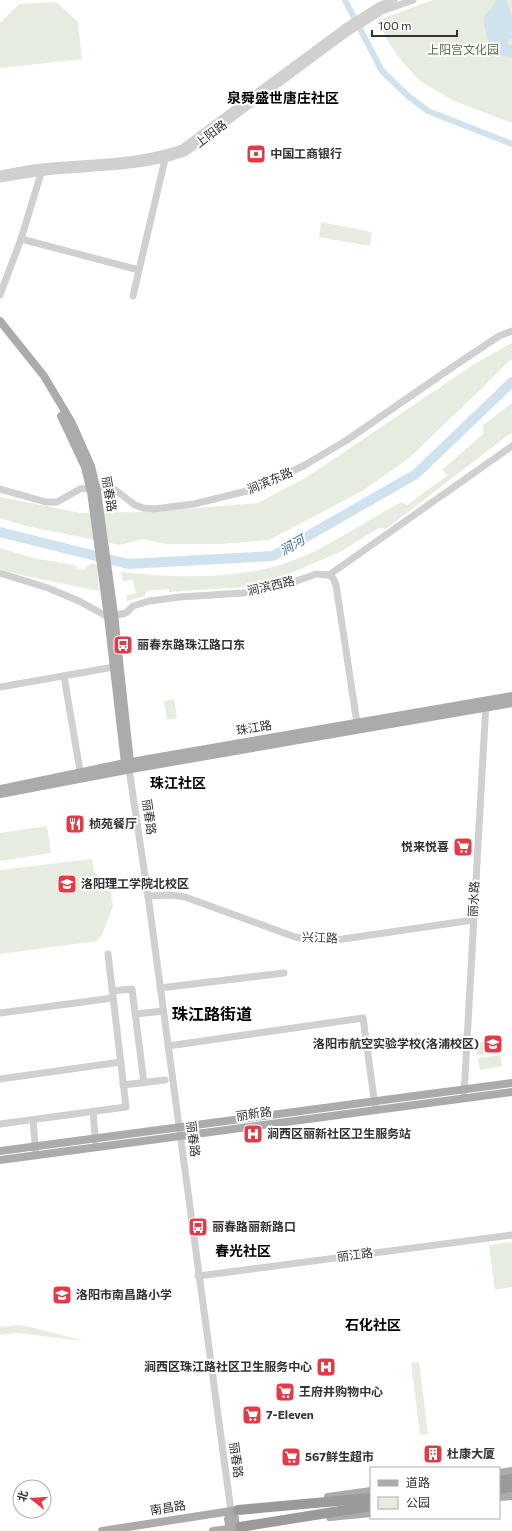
<svg xmlns="http://www.w3.org/2000/svg" width="512" height="1531" font-family="Commissioner,'Noto Sans SC',sans-serif">
<style>
.green{fill:#e6ecdf}
.water{fill:#cfe2ee}
.lines{fill:none;stroke-linecap:round;stroke-linejoin:round}
.canal{stroke:#cfe2ee;stroke-width:6}
.river{stroke:#cfe2ee;stroke-width:10}
.minor{stroke:#d0d0d0;stroke-width:7}
.major{stroke:#ababab;stroke-width:8}
.highway{stroke:#9a9a9a;stroke-width:10}
.labels{text-anchor:middle;stroke-width:4;stroke-linejoin:round;paint-order:stroke}
.park-label{font-size:12px;fill:#56703f;stroke:#fff}
.street-label{font-size:12px;fill:#333;stroke:#fff}
.poi-label{font-size:12px;font-weight:bold;fill:#333;stroke:#fff;text-anchor:start}
.water-label{font-size:13px;font-style:italic;fill:#3f7597;stroke:#fff}
.quarter-label{font-size:14px;font-weight:bold;fill:#000;stroke:#fff}
.district-label{font-size:16px;font-weight:bold;fill:#000;stroke:#fff}
</style>
<rect width="100%" height="100%" fill="#fff"/>
<g class="green">
<path d="M 433,0 L 512,0 L 512,123 L 452,100 L 420,81 L 399,58 L 386,38 L 379,20 Z"/>
<path d="M 56,2 L 78,22 L 82,59 L 0,68 L 0,23 L 19,4 Z"/>
<path d="M 321,222 L 372,232 L 370,246 L 319,237 Z"/>
<path d="M 512,343 L 512,359 L 508,362 L 479,391 L 409,458 L 362,491 L 269,540 L 220,544 L 167,544 L 142,539 L 120,545 L 26,526 L 0,518 L 0,497 L 81,513 L 146,512 L 258,503 L 307,477 L 476,363 Z"/>
<path d="M 512,403 L 512,434 L 508,435 L 386,529 L 379,528 L 340,552 L 288,574 L 243,587 L 169,592 L 169,589 L 146,591 L 145,596 L 127,601 L 126,596 L 136,593 L 133,580 L 123,581 L 121,572 C 185,579 254,581 313,552 C 343,537 372,518 401,502 L 407,505 L 448,475 L 442,470 L 484,433 L 482,426 Z"/>
<path d="M 0,548 L 33,558 L 74,565 L 78,567 L 76,569 L 84,570 L 87,566 L 92,563 L 97,565 L 99,591 L 21,575 L 0,569 Z"/>
<path d="M 174,699 L 177,718 L 167,720 L 164,701 Z"/>
<path d="M 47,826 L 51,853 L 0,861 L 0,833 Z"/>
<path d="M 92,859 L 94,871 L 110,889 L 113,906 L 102,935 L 97,941 L 0,954 L 0,870 Z"/>
<path d="M 499,1040 L 500,1052 L 477,1055 L 476,1043 Z"/>
<path d="M 500,1055 L 502,1066 L 480,1070 L 478,1058 Z"/>
<path d="M 512,1242 L 512,1287 L 495,1290 L 489,1245 Z"/>
<path d="M 17,1325 L 26,1326 L 84,1341 L 17,1333 L 0,1335 L 0,1327 Z"/>
<path d="M 419,1362 L 428,1434 L 420,1435 L 411,1363 Z"/>
</g>
<path class="water" d="M 496,0 L 506,0 L 512,16 L 512,39 L 509,39 L 507,42 L 509,45 L 512,45 L 512,57 C 507,56 500,57 496,54 C 489,51 485,27 483,19 C 485,12 493,9 496,0 Z"/>
<g class="lines">
<path class="canal" d="M 345,0 L 382,71 L 408,96 L 428,111 L 512,144"/>
<path class="river" d="M 0,532 L 128,564 L 273,556 L 416,474 L 512,382"/>
<g class="minor">
<path d="M 0,174 C 17,171 34,167 52,166 C 97,162 138,163 182,148 L 344,28 L 380,5 L 394,0"/>
<path d="M 0,179 C 18,176 36,173 55,171 C 99,167 142,168 185,153 L 347,33 L 382,11 L 413,0"/>
<path d="M 21,239 L 139,270 L 133,296"/>
<path d="M 139,270 L 166,155"/>
<path d="M 0,295 L 21,239 L 42,170"/>
<path d="M 0,489 L 46,502 L 57,502 L 80,489 L 110,486 L 135,505 L 143,508 L 154,509 L 194,504 L 255,489 L 305,465 L 347,440 L 454,366 L 499,336 L 512,331"/>
<path d="M 0,573 L 48,588 L 79,601 L 108,617 L 126,613 L 133,606 L 149,601 L 180,597 L 243,593 L 288,584 L 316,574 L 329,575 L 512,446"/>
<path d="M 329,575 L 333,578 L 336,585 L 357,723"/>
<path d="M 64,676 L 80,771"/>
<path d="M 0,687 L 114,667"/>
<path d="M 129,769 L 148,896 L 231,1511"/>
<path d="M 148,896 L 170,895 L 185,897 L 295,937 L 312,940 L 343,939 L 473,920"/>
<path d="M 160,988 L 284,973"/>
<path d="M 112,991 L 132,989 L 144,1083"/>
<path d="M 0,1013 L 113,998"/>
<path d="M 136,1014 L 163,1011"/>
<path d="M 168,1046 L 363,1018 L 375,1106"/>
<path d="M 0,1079 L 121,1062"/>
<path d="M 123,1085 L 165,1080"/>
<path d="M 464,1094 L 486,703"/>
<path d="M 93,1111 L 96,1147"/>
<path d="M 33,1120 L 36,1155"/>
<path d="M 0,1124 L 126,1107 L 108,954"/>
<path d="M 198,1276 L 512,1235"/>
</g>
<g class="major">
<path d="M 0,321 L 44,376 L 72,423 L 91,466 L 97,491 L 114,614 L 130,762 L 130,767"/>
<path d="M 61,416 L 85,467 L 91,492 L 108,617 L 125,763 L 128,767"/>
<path d="M 0,789 L 125,763 L 512,696"/>
<path d="M 0,794 L 137,768 L 512,703"/>
<path d="M 0,1151 L 512,1083"/>
<path d="M 0,1160 L 512,1092"/>
<path d="M 499,1473 L 512,1471"/>
<path d="M 328,1497 L 371,1491"/>
<path d="M 499,1497 L 512,1496"/>
<path d="M 231,1511 L 235,1518 L 236,1531"/>
<path d="M 330,1517 L 371,1513"/>
<path d="M 102,1531 L 244,1509"/>
<path d="M 213,1531 L 245,1527"/>
<path d="M 230,1531 L 228,1519 L 231,1511"/>
</g>
<g class="highway">
<path d="M 499,1481 L 512,1479"/>
<path d="M 499,1489 L 512,1487"/>
<path d="M 238,1510 L 371,1498"/>
<path d="M 240,1527 L 371,1506"/>
</g>
</g>
<defs>
<symbol id="bank-square" viewBox="-11 -11 22 22"><rect x="-9" y="-9" width="18" height="18" rx="4" fill="#e63946" stroke="#fff"/><path d="M-6-4H6V4H-6ZM0-2.3a2.3 2.3 0 1 0 0 4.6a2.3 2.3 0 1 0 0-4.6Z" fill="#fff"/></symbol>
<symbol id="bus-square" viewBox="-11 -11 22 22"><rect x="-9" y="-9" width="18" height="18" rx="4" fill="#e63946" stroke="#fff"/><path d="M-5-6H5V4H4V6H2V4H-2V6H-4V4H-5ZM-3.5-4V0h7V-4ZM-3.5 1.2v1.5H-2V1.2ZM2 1.2v1.5H3.5V1.2Z" fill="#fff"/></symbol>
<symbol id="restaurant-square" viewBox="-11 -11 22 22"><rect x="-9" y="-9" width="18" height="18" rx="4" fill="#e63946" stroke="#fff"/><path d="M-5-6h1v4h1v-4h1v4h1v-4h1v5L-1.5 .5V6h-2V.5L-5-1ZM5-6V6H3V1.5H1.5Q1.5-4 5-6Z" fill="#fff"/></symbol>
<symbol id="supermarket-square" viewBox="-11 -11 22 22"><rect x="-9" y="-9" width="18" height="18" rx="4" fill="#e63946" stroke="#fff"/><path d="M-6-5.5h2.5l.6 2H6L4.5 2H-2.5L-4.4-4H-6ZM-1.5 3.2a1.3 1.3 0 1 0 .1 0ZM3 3.2a1.3 1.3 0 1 0 .1 0Z" fill="#fff"/></symbol>
<symbol id="university-square" viewBox="-11 -11 22 22"><rect x="-9" y="-9" width="18" height="18" rx="4" fill="#e63946" stroke="#fff"/><path d="M0-5L7-2L0 1L-7-2ZM-4 1L0 2.5L4 1V4Q0 6-4 4Z" fill="#fff"/></symbol>
<symbol id="school-square" viewBox="-11 -11 22 22"><rect x="-9" y="-9" width="18" height="18" rx="4" fill="#e63946" stroke="#fff"/><path d="M0-5L7-2L0 1L-7-2ZM-4 1L0 2.5L4 1V4Q0 6-4 4Z" fill="#fff"/></symbol>
<symbol id="hospital-square" viewBox="-11 -11 22 22"><rect x="-9" y="-9" width="18" height="18" rx="4" fill="#e63946" stroke="#fff"/><path d="M-5-5h3v3.5h4V-5h3V5h-3V1.5h-4V5h-3Z" fill="#fff"/></symbol>
<symbol id="building-square" viewBox="-11 -11 22 22"><rect x="-9" y="-9" width="18" height="18" rx="4" fill="#e63946" stroke="#fff"/><path d="M-4-6H4V6H1V3H-1V6H-4ZM-2.5-4.3h1.7v1.8h-1.7ZM.8-4.3h1.7v1.8H.8ZM-2.5-1h1.7V.8h-1.7ZM.8-1h1.7V.8H.8Z" fill="#fff"/></symbol>
</defs>
<g fill-rule="evenodd">
<use href="#bank-square" x="245" y="143" width="22" height="22"/>
<use href="#bus-square" x="112" y="634" width="22" height="22"/>
<use href="#restaurant-square" x="64" y="813" width="22" height="22"/>
<use href="#supermarket-square" x="452" y="836" width="22" height="22"/>
<use href="#university-square" x="56" y="873" width="22" height="22"/>
<use href="#school-square" x="482" y="1033" width="22" height="22"/>
<use href="#hospital-square" x="242" y="1123" width="22" height="22"/>
<use href="#bus-square" x="187" y="1216" width="22" height="22"/>
<use href="#school-square" x="51" y="1284" width="22" height="22"/>
<use href="#hospital-square" x="315" y="1356" width="22" height="22"/>
<use href="#supermarket-square" x="274" y="1381" width="22" height="22"/>
<use href="#supermarket-square" x="241" y="1404" width="22" height="22"/>
<use href="#building-square" x="422" y="1443" width="22" height="22"/>
<use href="#supermarket-square" x="280" y="1446" width="22" height="22"/>
</g>
<g class="labels">
<g class="park-label">
<text x="463" y="54">上阳宫文化园</text>
</g>
<g class="street-label">
<text transform="translate(211 134) rotate(-37)" y="4">上阳路</text>
<text transform="translate(270 481) rotate(-23)" y="4">涧滨东路</text>
<text transform="translate(109 494) rotate(80)" y="4">丽春路</text>
<text transform="translate(271 586) rotate(-13)" y="4">涧滨西路</text>
<text transform="translate(254 728) rotate(-10)" y="4">珠江路</text>
<text transform="translate(149 817) rotate(82)" y="4">丽春路</text>
<text transform="translate(474 899) rotate(-87)" y="4">丽水路</text>
<text transform="translate(320 938) rotate(2)" y="4">兴江路</text>
<text transform="translate(254 1114) rotate(-8)" y="4">丽新路</text>
<text transform="translate(193 1139) rotate(83)" y="4">丽春路</text>
<text transform="translate(355 1255) rotate(-7)" y="4">丽江路</text>
<text transform="translate(236 1460) rotate(82)" y="4">丽春路</text>
<text transform="translate(168 1508) rotate(-9)" y="4">南昌路</text>
</g>
<g class="poi-label">
<text x="270" y="158">中国工商银行</text>
<text x="137" y="649">丽春东路珠江路口东</text>
<text x="89" y="828">桢苑餐厅</text>
<text x="449" y="851" text-anchor="end">悦来悦喜</text>
<text x="81" y="888">洛阳理工学院北校区</text>
<text x="479" y="1048" text-anchor="end">洛阳市航空实验学校(洛浦校区)</text>
<text x="267" y="1138">涧西区丽新社区卫生服务站</text>
<text x="212" y="1231">丽春路丽新路口</text>
<text x="76" y="1299">洛阳市南昌路小学</text>
<text x="312" y="1371" text-anchor="end">涧西区珠江路社区卫生服务中心</text>
<text x="299" y="1396">王府井购物中心</text>
<text x="266" y="1419">7-Eleven</text>
<text x="447" y="1458">杜康大厦</text>
<text x="305" y="1461">567鲜生超市</text>
</g>
<g class="water-label">
<text transform="translate(292 545) rotate(-30)" y="5">涧河</text>
</g>
<g class="quarter-label">
<text x="283" y="103">泉舜盛世唐庄社区</text>
<text x="178" y="788">珠江社区</text>
<text x="243" y="1256">春光社区</text>
<text x="373" y="1330">石化社区</text>
</g>
<g class="district-label">
<text x="212" y="1020">珠江路街道</text>
</g>
</g>
<rect x="370" y="1467" width="130" height="52" fill="#ffffff" stroke="#adadad"/>
<rect x="378" y="1480" width="20" height="6" fill="#ababab" stroke="#adadad"/>
<text x="406" y="1487" font-size="12" fill="#333333">道路</text>
<rect x="378" y="1497" width="20" height="12" fill="#e6ecdf" stroke="#adadad"/>
<text x="406" y="1507" font-size="12" fill="#333333">公园</text>
<g transform="translate(32 1499) rotate(287)"><circle r="19" fill="#ffffff" stroke="#adadad"/>
<path d="M0-3L7 15L0 10L-7 15Z" fill="#e63946"/>
<text y="-6" font-size="11" font-weight="bold" text-anchor="middle" fill="#333333">北</text>
</g>
<path d="M372 30v6h85v-6" fill="none" stroke="#333333" stroke-width="2"/>
<text x="378" y="30" font-size="12" fill="#333333" stroke="#ffffff" stroke-width="3" paint-order="stroke">100 m</text>
</svg>
